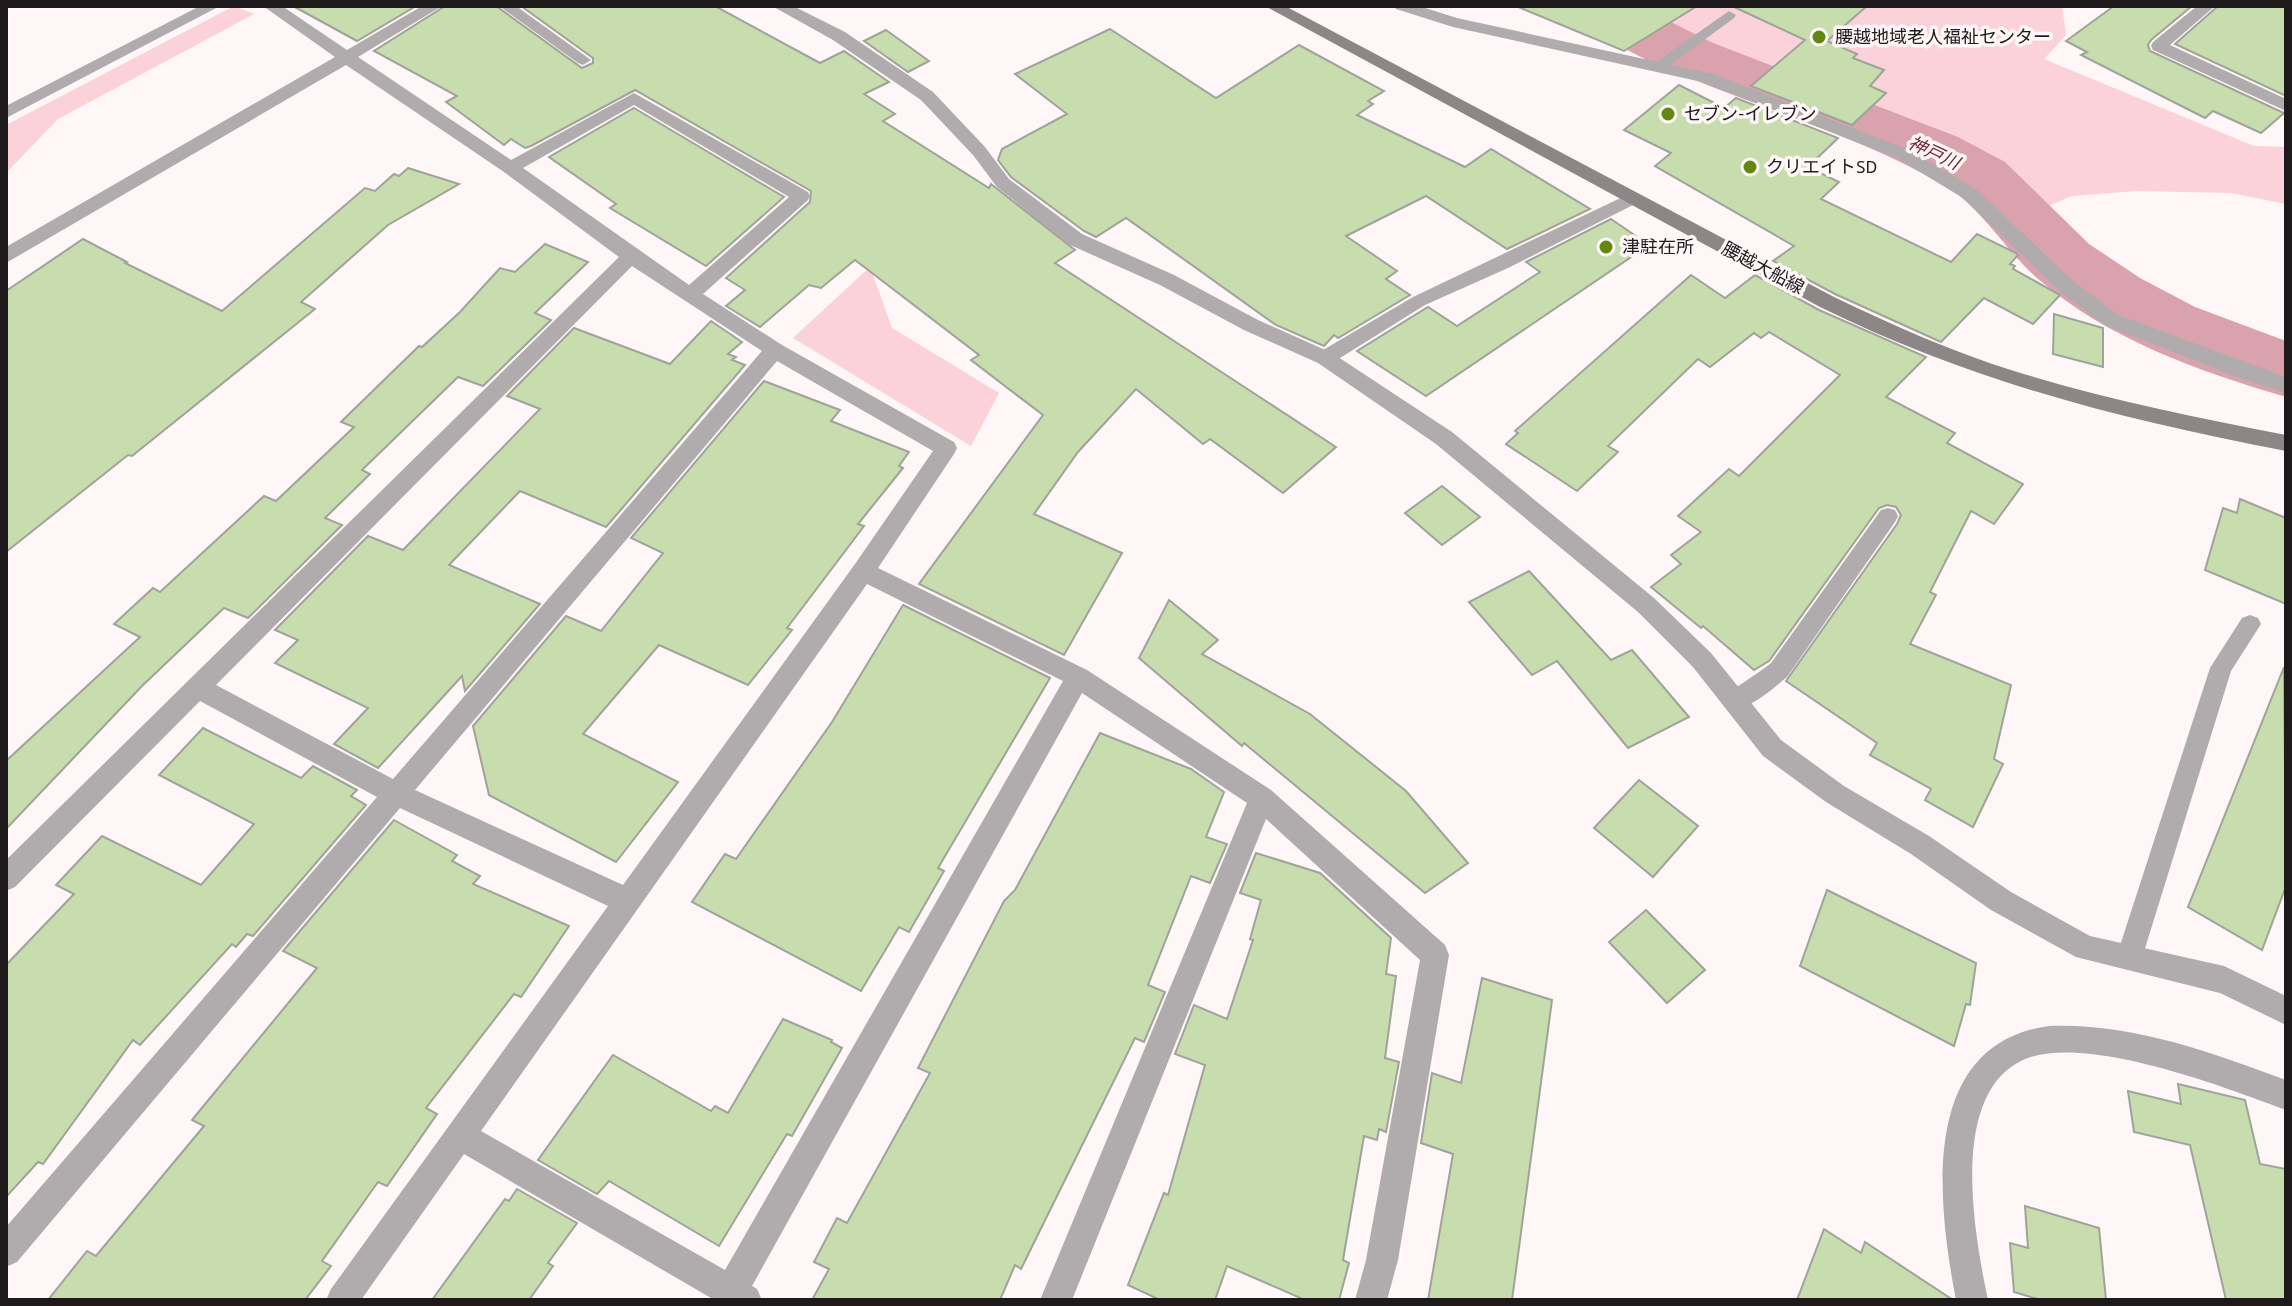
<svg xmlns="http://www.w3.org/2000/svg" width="2292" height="1306" font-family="'PT Sans','Noto Sans JP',sans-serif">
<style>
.green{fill:#fbd2d9}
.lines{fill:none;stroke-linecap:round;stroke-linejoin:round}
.river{fill:#daa2ad;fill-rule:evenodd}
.building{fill:#c8ddad;stroke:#9fa39b;stroke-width:2}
.service{fill:#b0abac;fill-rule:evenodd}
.minor{fill:#b0abac;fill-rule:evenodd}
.tertiary{fill:#b0abac;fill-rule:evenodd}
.secondary{fill:#8d8687;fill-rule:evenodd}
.poi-dot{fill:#63880f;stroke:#fef6f7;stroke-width:3}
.labels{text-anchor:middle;stroke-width:7;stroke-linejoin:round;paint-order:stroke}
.far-poi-label{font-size:18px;fill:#1e1a1b;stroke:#fef6f7;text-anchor:start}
.far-water-label{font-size:18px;font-style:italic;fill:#6d293b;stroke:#fef6f7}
.far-street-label{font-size:18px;fill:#1e1a1b;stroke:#fef6f7}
</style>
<rect width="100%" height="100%" fill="#fef6f7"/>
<g class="green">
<path d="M 234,6 L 254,14 L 58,119 L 6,173 L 6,125 Z"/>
<path d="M 1614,6 L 2062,6 L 2066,35 L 2044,59 L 2254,146 L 2286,147 L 2286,204 L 2231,193 L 2136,191 L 2071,196 L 2042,209 C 1914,111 1751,87 1614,6 Z"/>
<path d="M 870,267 L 892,328 L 999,393 L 971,446 L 793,338 Z"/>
</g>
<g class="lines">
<path class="river" d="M 1564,6 L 1639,6 L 1713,43 L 1958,137 L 2005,162 L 2089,244 L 2140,278 L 2195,307 L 2286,341 L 2286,397 C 2198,371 2107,339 2037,278 C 2003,248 1982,207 1942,184 C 1853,133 1752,106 1658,65 C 1628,52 1601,34 1573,19 Z"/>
</g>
<g class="building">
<path d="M 293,6 L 416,6 L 357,41 Z"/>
<path d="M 445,6 L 496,6 L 582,68 L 593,63 L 593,58 L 521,6 L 715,6 L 820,63 L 844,51 L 889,82 L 864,94 L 895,114 L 883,121 L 989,188 L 991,184 L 1075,250 L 1055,263 L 1336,447 L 1283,493 L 1210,439 L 1203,444 L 1136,389 L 1078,452 L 1034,514 L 1122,553 L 1064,655 L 919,584 L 1043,415 L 971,360 L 979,355 L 855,260 L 821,288 L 809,285 L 760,327 L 726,306 L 745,290 L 726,278 L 810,202 L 811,191 L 635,90 L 531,146 L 525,148 L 511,139 L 504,145 L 446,102 L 457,96 L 374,51 Z"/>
<path d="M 1516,6 L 1697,6 L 1624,51 Z"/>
<path d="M 1732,6 L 1867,6 L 1827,41 L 1857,54 L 1853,58 L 1884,70 L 1870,86 L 1886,93 L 1852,125 L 1751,86 L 1805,40 Z"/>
<path d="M 2114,6 L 2192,6 L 2151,40 L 2148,45 L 2150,51 L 2284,113 L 2261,133 L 2213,111 L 2205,118 L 2081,55 L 2087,52 L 2066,41 Z"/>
<path d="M 2218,6 L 2286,6 L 2286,96 L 2175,44 Z"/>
<path d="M 1110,29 L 1216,98 L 1299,45 L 1384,91 L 1368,101 L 1373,104 L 1357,115 L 1465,167 L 1491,149 L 1590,209 L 1507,249 L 1426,196 L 1346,236 L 1397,271 L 1386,279 L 1410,295 L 1338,338 L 1334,335 L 1324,346 L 1276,325 L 1126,218 L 1096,237 L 1084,231 L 1011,177 L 998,160 L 1002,149 L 1067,114 L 1015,74 Z"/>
<path d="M 886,30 L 929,61 L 908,72 L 864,41 Z"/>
<path d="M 1679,85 L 1724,108 L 1736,98 L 1838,138 L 1808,167 L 1839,182 L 1821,199 L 1951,262 L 1977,234 L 2016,253 L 2018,255 L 2010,264 L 2015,266 L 2013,269 L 2060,295 L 2033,324 L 1984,298 L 1941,342 L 1835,294 L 1773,261 L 1794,246 L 1655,166 L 1671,153 L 1624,130 Z"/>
<path d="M 634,108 L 784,197 L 706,266 L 610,208 L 616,204 L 549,157 Z"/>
<path d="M 408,168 L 459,184 L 388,225 L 301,302 L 315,309 L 132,456 L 128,455 L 6,552 L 6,291 L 83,239 L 127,262 L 125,263 L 222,311 L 365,188 L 375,191 L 394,174 L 399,176 Z"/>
<path d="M 1611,219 L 1649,245 L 1426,396 L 1357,351 L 1428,307 L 1457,326 L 1540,272 L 1526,262 Z"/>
<path d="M 545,244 L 588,262 L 535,313 L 551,320 L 483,386 L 458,377 L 362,470 L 370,474 L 325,518 L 342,525 L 248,618 L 224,608 L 142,686 L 6,829 L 6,761 L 140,637 L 114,624 L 153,588 L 160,592 L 264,496 L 276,501 L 354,427 L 341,422 L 419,346 L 422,347 L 460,312 L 500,268 L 515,272 Z"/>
<path d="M 1691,275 L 1725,298 L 1755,275 L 1819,310 L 1926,357 L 1886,397 L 1955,433 L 1947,443 L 2023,484 L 1994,524 L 1971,511 L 1930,592 L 1936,595 L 1910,644 L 2011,685 L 1994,759 L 2003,764 L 1973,827 L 1925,800 L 1931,789 L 1870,755 L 1877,743 L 1786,681 L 1897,524 L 1901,515 L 1896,507 L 1887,505 L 1879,508 L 1769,661 L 1754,670 L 1703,626 L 1701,628 L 1651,587 L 1681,564 L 1671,555 L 1701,532 L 1678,516 L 1729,469 L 1739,476 L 1840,375 L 1769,332 L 1761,338 L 1754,333 L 1710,367 L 1698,359 L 1608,446 L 1618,452 L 1577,491 L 1506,444 L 1518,433 L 1515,431 Z"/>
<path d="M 2054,314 L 2103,328 L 2103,367 L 2053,354 Z"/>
<path d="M 711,321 L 742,342 L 728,354 L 736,357 L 732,360 L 745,365 L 606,527 L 520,491 L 449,565 L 540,604 L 465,691 L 462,676 L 378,768 L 334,744 L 368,708 L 275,663 L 298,640 L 275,630 L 368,536 L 403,550 L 540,409 L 507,396 L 574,328 L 670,364 Z"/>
<path d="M 764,381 L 840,410 L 831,421 L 909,452 L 899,466 L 903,468 L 858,524 L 864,526 L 787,628 L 792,630 L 748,685 L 659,645 L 583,734 L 678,782 L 616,862 L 489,795 L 473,726 L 566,616 L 601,631 L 663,553 L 631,538 Z"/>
<path d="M 1442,486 L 1480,517 L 1442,545 L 1405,513 Z"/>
<path d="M 2240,499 L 2286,518 L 2286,604 L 2205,570 L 2223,508 L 2237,513 Z"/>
<path d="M 1529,571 L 1611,660 L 1632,650 L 1689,717 L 1628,748 L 1557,661 L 1532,675 L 1469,602 Z"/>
<path d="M 1169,600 L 1218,640 L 1202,654 L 1310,714 L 1406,791 L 1468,863 L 1425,893 L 1244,743 L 1242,746 L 1139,658 Z"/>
<path d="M 903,605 L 1050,678 L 938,868 L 944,871 L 909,932 L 899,927 L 861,991 L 692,902 L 725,854 L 736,859 L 832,722 Z"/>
<path d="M 2284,667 L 2286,886 L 2262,950 L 2188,907 Z"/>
<path d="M 203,728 L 301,778 L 313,766 L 357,790 L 351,796 L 366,805 L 253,936 L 247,934 L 236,947 L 232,944 L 140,1045 L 133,1040 L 43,1164 L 38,1162 L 6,1197 L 6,965 L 74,894 L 56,885 L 102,836 L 201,885 L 254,824 L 159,775 Z"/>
<path d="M 1100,733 L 1191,769 L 1224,792 L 1206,837 L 1227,844 L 1210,883 L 1191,876 L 1148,985 L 1165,992 L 1144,1042 L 1135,1038 L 1021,1269 L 1015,1265 L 1000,1300 L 812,1300 L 829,1269 L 814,1262 L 837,1218 L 847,1223 L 930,1073 L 918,1068 L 1004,901 L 1015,890 Z"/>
<path d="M 1639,780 L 1698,826 L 1653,877 L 1594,828 Z"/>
<path d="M 394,820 L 457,855 L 452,861 L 480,876 L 473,884 L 569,926 L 521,997 L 514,994 L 426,1108 L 437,1114 L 387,1186 L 378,1182 L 322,1261 L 331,1266 L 305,1300 L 48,1300 L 87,1251 L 96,1256 L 204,1126 L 192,1120 L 317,968 L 283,951 Z"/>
<path d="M 1256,853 L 1320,873 L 1391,938 L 1386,974 L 1396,976 L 1385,1058 L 1399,1062 L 1386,1132 L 1379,1129 L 1377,1140 L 1364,1136 L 1343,1260 L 1349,1263 L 1339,1300 L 1305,1300 L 1227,1266 L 1215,1300 L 1160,1300 L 1128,1285 L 1164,1193 L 1168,1195 L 1205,1065 L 1175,1054 L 1194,1005 L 1227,1019 L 1253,940 L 1250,939 L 1261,900 L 1240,893 Z"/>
<path d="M 1827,890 L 1976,963 L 1970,1005 L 1966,1004 L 1954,1046 L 1800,966 Z"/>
<path d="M 1646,910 L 1705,970 L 1667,1003 L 1609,942 Z"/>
<path d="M 1482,978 L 1552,1000 L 1512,1300 L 1428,1300 L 1453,1154 L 1421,1143 L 1432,1073 L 1461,1083 Z"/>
<path d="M 783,1019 L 832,1040 L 831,1042 L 842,1048 L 792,1136 L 787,1134 L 719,1246 L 609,1181 L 597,1194 L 538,1160 L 613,1055 L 711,1111 L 715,1106 L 728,1113 Z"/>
<path d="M 2178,1084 L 2245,1100 L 2260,1164 L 2286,1169 L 2286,1300 L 2226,1300 L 2190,1145 L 2134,1132 L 2128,1091 L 2181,1104 Z"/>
<path d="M 517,1189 L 577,1223 L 548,1263 L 553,1266 L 529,1300 L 432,1300 L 505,1199 L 509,1201 Z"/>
<path d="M 2025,1206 L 2099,1228 L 2106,1300 L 2041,1300 L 2014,1292 L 2010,1243 L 2028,1248 Z"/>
<path d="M 1824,1229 L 1861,1253 L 1865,1242 L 1953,1300 L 1797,1300 Z"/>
</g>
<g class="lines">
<g class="service">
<path d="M 499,6 L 516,6 L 591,60 L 583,65 L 578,63 Z"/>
<path d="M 1729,11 L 1736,15 L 1734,18 L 1662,71 L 1652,71 L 1652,65 Z"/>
<path d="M 1631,193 L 1639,199 L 1637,203 L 1508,268 L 1425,305 L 1332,363 L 1318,363 L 1316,358 L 1318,353 L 1413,297 Z"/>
<path d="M 1888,508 L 1895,510 L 1898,516 L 1895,522 L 1787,677 C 1772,689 1747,714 1726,707 L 1723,700 C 1727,691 1760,673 1771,663 L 1881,510 Z"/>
<path d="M 2250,615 L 2258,618 L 2261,624 L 2231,671 L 2142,958 L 2138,967 L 2129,970 L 2120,967 L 2116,958 L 2210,668 L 2242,618 Z"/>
</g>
<g class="minor">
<path d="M 200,6 L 220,6 L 6,118 L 6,106 Z"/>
<path d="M 263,6 L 282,6 L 347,50 L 422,6 L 442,6 L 358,57 L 511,160 L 634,93 L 808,192 L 810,196 L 808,200 L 703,294 L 782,345 L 954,442 L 957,448 L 954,454 L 878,568 L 1087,670 L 1271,790 L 1445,945 L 1449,955 L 1398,1260 L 1387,1300 L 1355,1300 L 1366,1260 L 1420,960 L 1266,819 L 1072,1300 L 1040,1300 L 1247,803 L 1082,693 L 752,1286 L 757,1289 L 762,1300 L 710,1300 L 711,1298 L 464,1154 L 361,1300 L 326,1300 L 331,1289 L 608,906 L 400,808 L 17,1262 L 6,1267 L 6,1227 L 377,797 L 200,701 L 15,887 L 6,891 L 6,860 L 619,257 L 504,172 L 346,65 L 6,263 L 6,247 L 335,57 ZM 634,105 L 789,197 L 689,285 L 523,168 ZM 632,266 L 762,351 L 393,779 L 216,685 ZM 777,361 L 933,451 L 855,564 L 623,885 L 415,790 ZM 867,584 L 1063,681 L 725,1270 L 481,1131 Z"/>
<path d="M 772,6 L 793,6 L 845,32 L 933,92 L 985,147 L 1009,179 L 1082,234 L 1174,275 L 1258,320 L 1332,353 L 1452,432 L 1654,598 L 1711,653 L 1781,740 L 1844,786 L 1929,836 L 2011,892 L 2090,936 L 2224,966 L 2286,996 L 2286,1025 L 2220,993 L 2076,957 L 1991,910 L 1911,854 L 1826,802 L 1763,756 L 1693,667 L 1638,612 L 1436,444 L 1318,363 L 1244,330 L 1160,285 L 1068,244 L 997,187 L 973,155 L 921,100 L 833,40 Z"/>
<path d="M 1394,6 L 1419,6 L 1457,18 L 1713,74 L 1909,150 L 1977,190 L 2072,280 L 2118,315 L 2286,377 L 2286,393 L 2237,377 L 2104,325 L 2058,290 L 1963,198 L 1897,158 L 1702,82 L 1453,27 L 1396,9 Z"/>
<path d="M 2049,1026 C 2133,1023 2209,1052 2286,1080 L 2286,1110 C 2227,1088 2080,1031 2021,1061 C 1948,1097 1975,1238 1988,1300 L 1956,1300 C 1938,1205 1917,1044 2049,1026 Z"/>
</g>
<path class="tertiary" d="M 2197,6 L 2215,6 L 2170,45 L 2286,99 L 2286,111 L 2153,50 L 2151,46 L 2153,42 Z"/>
<path class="secondary" d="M 1265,6 L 1285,6 L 1834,297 C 1893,325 1952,352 2014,371 C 2103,399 2194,417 2286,435 L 2286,451 C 2120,419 1973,382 1820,307 Z"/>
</g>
<g class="poi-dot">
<circle cx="1819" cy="37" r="8"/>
<circle cx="1668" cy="114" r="8"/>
<circle cx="1750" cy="167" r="8"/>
<circle cx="1606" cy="247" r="8"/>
</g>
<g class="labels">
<g class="far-poi-label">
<text x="1835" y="43">腰越地域老人福祉センター</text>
<text x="1684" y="120">セブン-イレブン</text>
<text x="1766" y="173">クリエイトSD</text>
<text x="1622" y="253">津駐在所</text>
</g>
<g class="far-water-label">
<text transform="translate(1934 153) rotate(25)" y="6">神戸川</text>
</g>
<g class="far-street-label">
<text transform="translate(1763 268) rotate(28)" y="6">腰越大船線</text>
</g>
</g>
<rect width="2292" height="1306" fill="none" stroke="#1e1a1b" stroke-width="16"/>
</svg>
